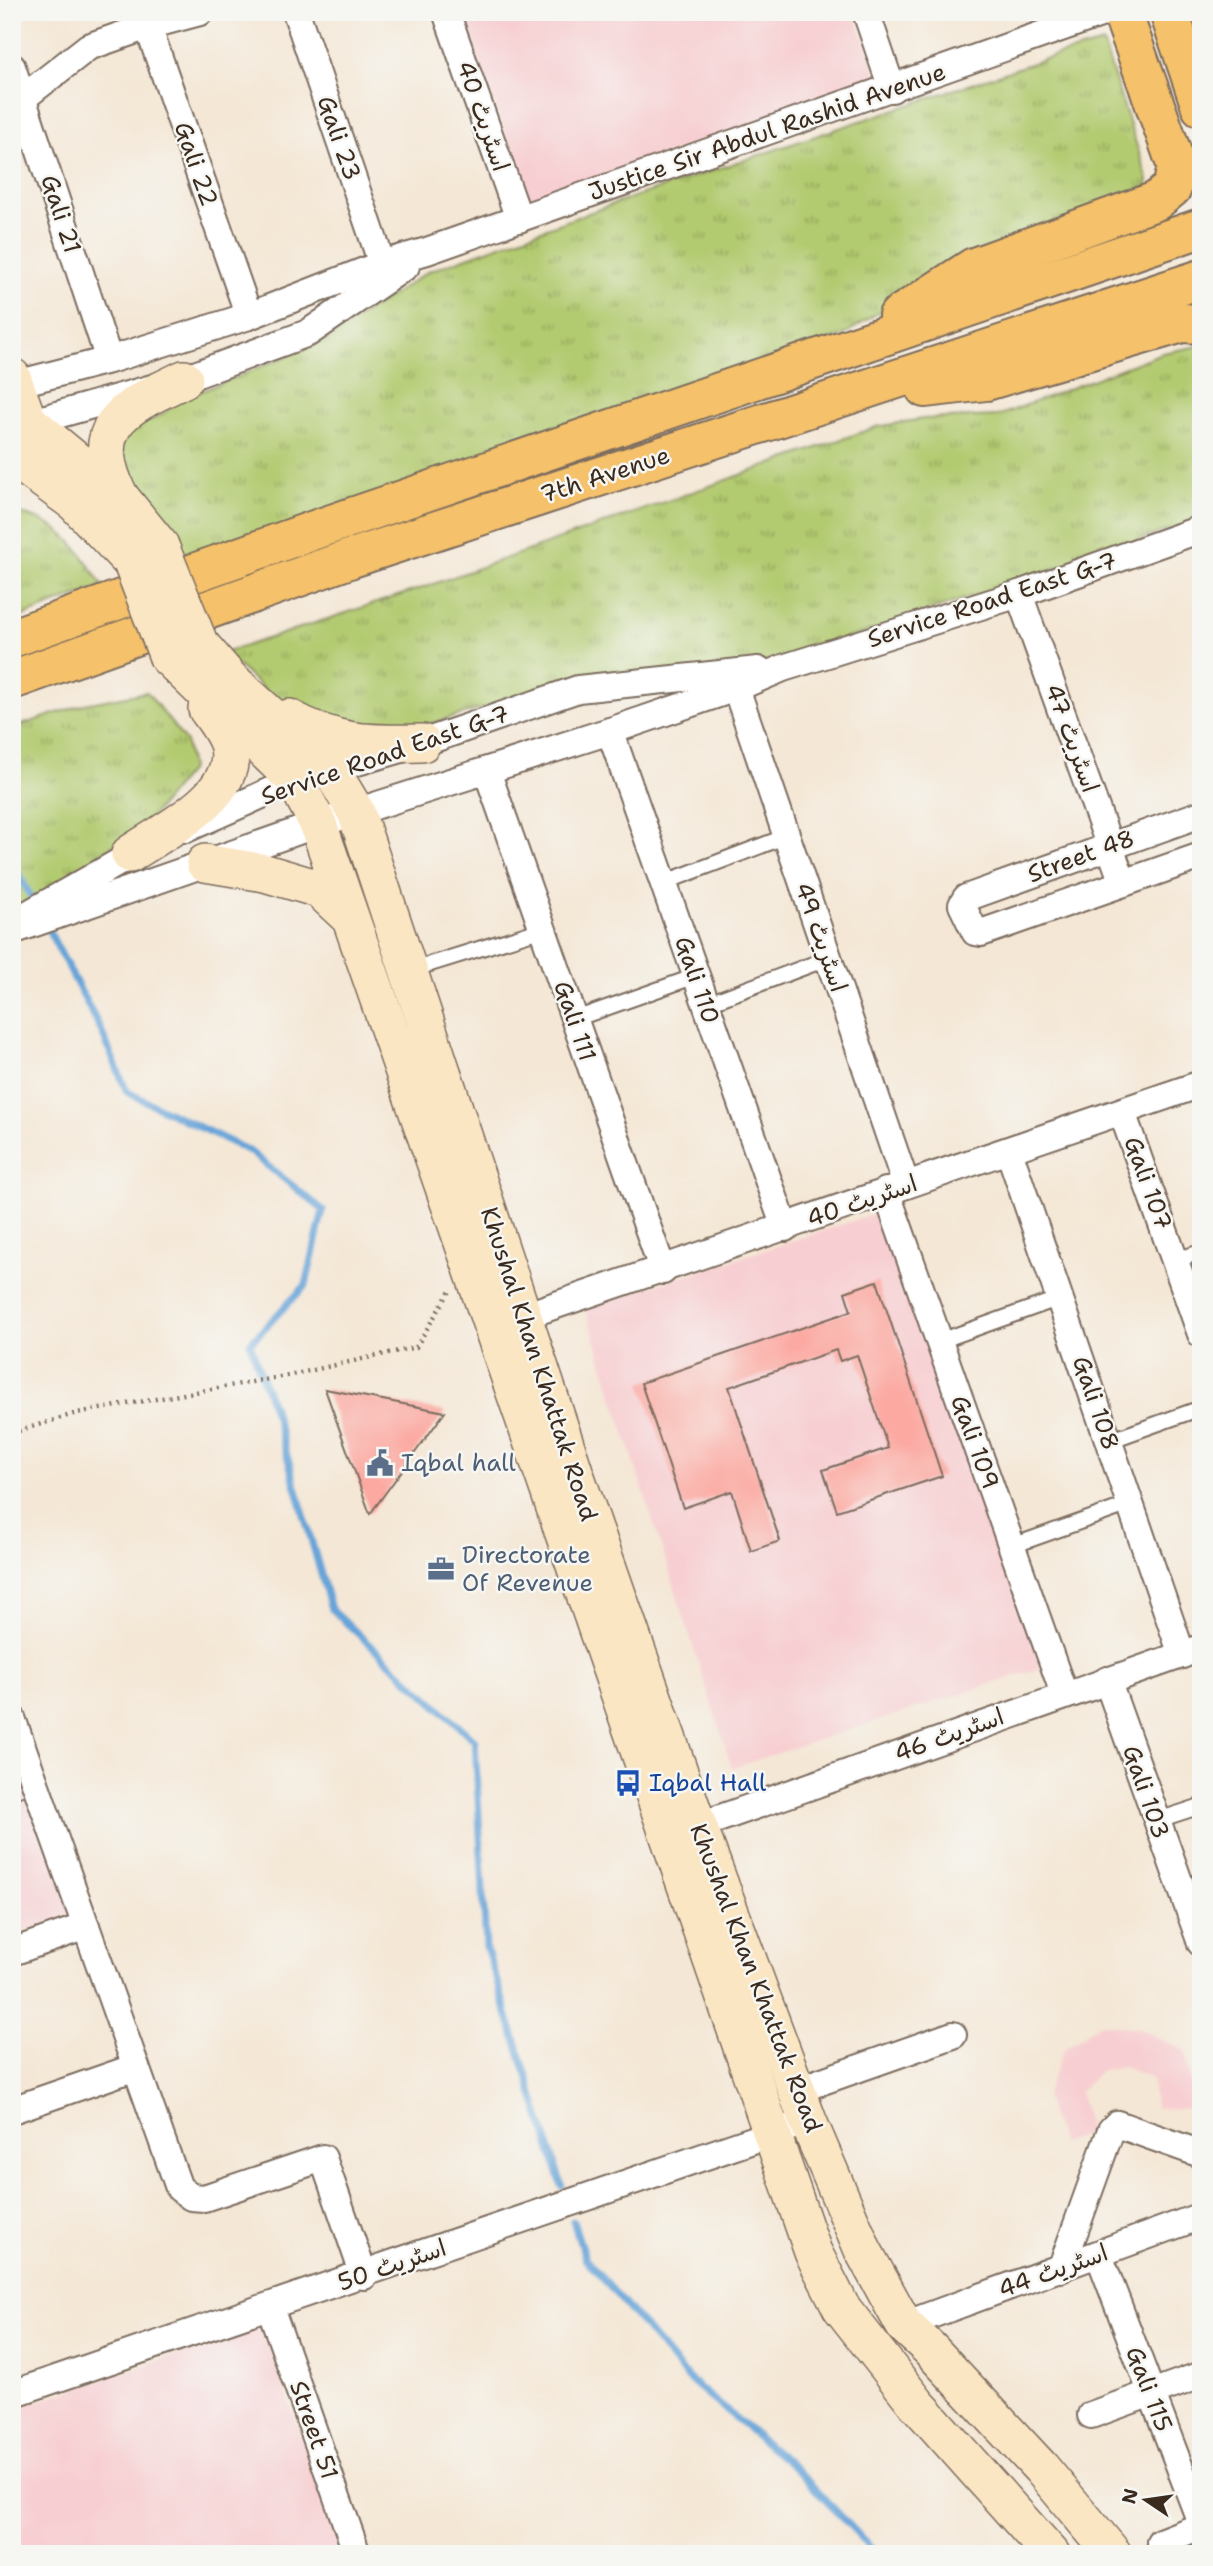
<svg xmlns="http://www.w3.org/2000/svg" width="1213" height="2566" font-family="'Shantell Sans','Playpen Sans Arabic',sans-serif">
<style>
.built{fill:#f7cfd2}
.grass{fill:url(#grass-tufts);stroke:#767a46;stroke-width:2}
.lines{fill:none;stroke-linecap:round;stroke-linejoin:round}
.stream{stroke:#68a4d8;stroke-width:7}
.building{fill:#fba9a1}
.lane-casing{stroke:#7c6c5e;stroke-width:18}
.street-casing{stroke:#7c6c5e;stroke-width:30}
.secondary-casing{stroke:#7c6c5e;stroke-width:40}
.primary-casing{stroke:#7c6c5e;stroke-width:42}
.path{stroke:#7c6c5e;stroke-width:4.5;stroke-dasharray:2 5;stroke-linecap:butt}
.lane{stroke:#fff;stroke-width:14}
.street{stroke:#fff;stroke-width:26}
.secondary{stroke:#fbe6c4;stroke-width:37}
.primary{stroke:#f5c16b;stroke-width:38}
.secondary-bridge-casing{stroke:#7c6c5e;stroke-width:40;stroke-linecap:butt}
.secondary-bridge{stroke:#fbe6c4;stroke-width:37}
.labels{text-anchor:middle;stroke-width:5;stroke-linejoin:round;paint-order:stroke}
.street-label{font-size:24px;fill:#3b2a1e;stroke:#f6f6f2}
.service-label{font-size:24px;fill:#4e5e75;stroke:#f6f6f2;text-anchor:start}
.transit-label{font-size:24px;fill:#164399;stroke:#f6f6f2;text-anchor:start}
</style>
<defs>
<pattern id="grass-tufts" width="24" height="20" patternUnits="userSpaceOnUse" patternTransform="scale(1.75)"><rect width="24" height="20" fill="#b2ca6f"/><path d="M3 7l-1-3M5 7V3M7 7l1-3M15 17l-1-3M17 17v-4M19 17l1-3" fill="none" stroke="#92a45b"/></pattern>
</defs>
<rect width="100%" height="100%" fill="#f6f6f2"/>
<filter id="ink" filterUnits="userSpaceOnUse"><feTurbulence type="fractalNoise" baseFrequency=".0143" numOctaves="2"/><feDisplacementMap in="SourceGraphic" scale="14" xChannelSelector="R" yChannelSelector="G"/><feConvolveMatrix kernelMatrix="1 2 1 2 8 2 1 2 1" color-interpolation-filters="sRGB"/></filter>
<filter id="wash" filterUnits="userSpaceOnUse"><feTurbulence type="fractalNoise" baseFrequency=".00686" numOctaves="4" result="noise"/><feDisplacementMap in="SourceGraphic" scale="28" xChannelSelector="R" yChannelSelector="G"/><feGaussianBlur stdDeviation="1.57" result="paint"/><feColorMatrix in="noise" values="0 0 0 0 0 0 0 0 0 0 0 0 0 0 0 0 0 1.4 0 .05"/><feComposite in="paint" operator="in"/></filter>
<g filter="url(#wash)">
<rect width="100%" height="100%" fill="#f4e7d5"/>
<g class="built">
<path d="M 462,12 L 854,12 L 878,79 L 530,203 Z"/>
<path d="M 893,1208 L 1041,1668 L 732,1768 L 585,1308 Z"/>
<path d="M 12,1734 L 75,1914 L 12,1935 Z"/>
<path d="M 1101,2023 L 1137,2028 L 1185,2051 L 1195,2109 L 1155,2108 L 1152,2079 L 1122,2066 L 1099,2072 L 1080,2091 L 1090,2134 L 1061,2143 L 1045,2097 L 1064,2049 Z"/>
<path d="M 262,2325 L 343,2554 L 12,2554 L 12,2410 Z"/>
</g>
<g class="grass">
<path d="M 1103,43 L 1148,180 L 1144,197 L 939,273 L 842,336 L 187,568 L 129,486 L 117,435 L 160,416 L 180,400 L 321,342 L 429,271 L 616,203 L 1048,58 Z"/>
<path d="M 1199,346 L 1201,519 L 784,660 L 562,686 L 425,725 L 355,734 L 283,707 L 224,653 L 422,588 L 876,427 L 922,419 L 998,416 L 1162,353 Z"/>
<path d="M 12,512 C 63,521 77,547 103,586 L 12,620 Z"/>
<path d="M 147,692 L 186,742 L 191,769 L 147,822 L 12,914 L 12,728 L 85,704 Z"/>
</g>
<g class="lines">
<g class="stream">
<path d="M 12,862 L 31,897"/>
<path d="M 49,931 L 100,1028 L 127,1092 L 249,1151 L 323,1210 L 306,1285 L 250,1343 L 276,1417 L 331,1609 L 475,1741 L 486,1947 L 562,2186"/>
<path d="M 573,2221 L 585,2258 L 689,2379 L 796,2469 L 877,2554"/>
</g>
</g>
<g id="blocks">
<g class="building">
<path d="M 877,1281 L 942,1476 L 837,1511 L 823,1470 L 888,1448 L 857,1355 L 840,1361 L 836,1350 L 729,1387 L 780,1541 L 751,1551 L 732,1491 L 683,1508 L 641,1383 L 851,1311 L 845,1292 Z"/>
<path d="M 325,1389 L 445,1412 L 370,1514 Z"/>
<path d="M 12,1750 L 28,1794 L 12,1800 Z"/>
</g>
</g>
</g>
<g filter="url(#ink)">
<use href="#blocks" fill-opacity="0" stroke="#7c6c5e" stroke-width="2"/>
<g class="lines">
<defs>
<g id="lane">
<path d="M 663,883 L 787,836"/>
<path d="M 411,970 L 543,929"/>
<path d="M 706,1004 L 829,958"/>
<path d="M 575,1019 L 696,976"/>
<path d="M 1175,1260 L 1201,1252"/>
<path d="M 940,1341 L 1060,1298"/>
<path d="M 1109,1441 L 1201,1408"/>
<path d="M 1012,1546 L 1130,1504"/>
<path d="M 1155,1821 L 1201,1806"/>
</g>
<g id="street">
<path d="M 143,12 L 249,316"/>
<path d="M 296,12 L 382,264"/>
<path d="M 446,12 L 519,219"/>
<path d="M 866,12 L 892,89"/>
<path d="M 12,67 L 109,360"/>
<path d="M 12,101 L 23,98 L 88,47 L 148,26 L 200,12"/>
<path d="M 12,385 L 109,360 L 249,316 L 382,264 L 427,251 L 1106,12"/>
<path d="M 18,426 L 184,379 L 308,333 L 406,266"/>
<path d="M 1019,594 L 1123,883"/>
<path d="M 736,688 L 906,1185"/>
<path d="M 610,731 L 785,1228"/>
<path d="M 487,771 L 663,1271"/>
<path d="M 1201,814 L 966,898 L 962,905 L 975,932 L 981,933 L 1201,856"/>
<path d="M 186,829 L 295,780 L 422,743 L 578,689 L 758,670"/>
<path d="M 26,915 L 144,848"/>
<path d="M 12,931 L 318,824 L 610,731 L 736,688 L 783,668 L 1019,594 L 1201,529"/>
<path d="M 1122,1112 L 1201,1334"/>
<path d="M 1009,1151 L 1182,1655"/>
<path d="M 886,1191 L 1064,1694"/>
<path d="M 524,1316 L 1201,1084"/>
<path d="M 1107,1680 L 1201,1943"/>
<path d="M 12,1718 L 179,2188 L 191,2197 L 204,2198 L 323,2158 L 364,2276"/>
<path d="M 698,1826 L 1201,1648"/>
<path d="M 12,1952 L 86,1926"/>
<path d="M 797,2090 L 953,2035"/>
<path d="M 12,2110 L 136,2067"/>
<path d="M 1099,2255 L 1201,2523"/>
<path d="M 1061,2269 L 1111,2130 L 1117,2124 L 1201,2154"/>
<path d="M 270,2307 L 357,2554"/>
<path d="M 904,2325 L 1201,2216"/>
<path d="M 12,2394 L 808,2121"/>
<path d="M 1091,2415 L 1201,2375"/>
<path d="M 1160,2542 L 1201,2526"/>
</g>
<g id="secondary">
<path d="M 12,377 L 28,421 L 120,497 L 160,546"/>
<path d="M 12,452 L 26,467 L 75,503 L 132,563"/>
<path d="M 120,497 C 83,424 126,407 184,379"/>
<path d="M 199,643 L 230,679 L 331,770 L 356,812 L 575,1474 L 698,1826 L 808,2121 L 863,2250 L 904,2325 L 929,2348 L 1041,2468 L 1113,2554"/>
<path d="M 168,657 L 295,780 L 318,824 L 813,2252 L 841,2307 L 916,2403 L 1051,2554"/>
<path d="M 289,718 C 339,745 367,744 422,743"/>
<path d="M 130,854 C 162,832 239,796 229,747 C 226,734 215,720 207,709"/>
<path d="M 205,863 L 265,873 L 319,889 L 350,918"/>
</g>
<g id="primary">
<path d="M 1169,12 L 1201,107"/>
<path d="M 898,316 L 974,267 L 1156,201 L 1172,188 L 1177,167 L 1122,12"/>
<path d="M 925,388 L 986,381 L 1182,323 L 1201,324"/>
<path d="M 12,638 L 320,528 L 1201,228"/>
<path d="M 12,680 L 352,558 L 1201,279"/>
</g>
</defs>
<use href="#lane" class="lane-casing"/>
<use href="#street" class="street-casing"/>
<use href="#secondary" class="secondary-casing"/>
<use href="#primary" class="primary-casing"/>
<path class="path" d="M 12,1433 L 77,1413 L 291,1375 L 416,1347 L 450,1291"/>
<use href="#lane" class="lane"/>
<use href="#street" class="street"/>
<use href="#secondary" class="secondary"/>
<use href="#primary" class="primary"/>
<defs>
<g id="secondary-bridge">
<path d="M 160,546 L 199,643"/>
<path d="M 132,563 L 168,657"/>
</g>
</defs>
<use href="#secondary-bridge" class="secondary-bridge-casing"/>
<use href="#secondary-bridge" class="secondary-bridge"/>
</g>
</g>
<defs>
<symbol id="civic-bare" viewBox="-9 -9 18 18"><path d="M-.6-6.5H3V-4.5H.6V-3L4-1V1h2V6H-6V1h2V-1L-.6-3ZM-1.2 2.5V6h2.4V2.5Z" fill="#5c6f8a" stroke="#f6f6f2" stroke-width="2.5" paint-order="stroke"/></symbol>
<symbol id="office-bare" viewBox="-9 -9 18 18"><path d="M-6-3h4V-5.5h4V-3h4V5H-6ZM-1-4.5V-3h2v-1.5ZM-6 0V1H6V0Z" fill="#5c6f8a" stroke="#f6f6f2" stroke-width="2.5" paint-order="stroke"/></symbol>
<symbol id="bus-bare" viewBox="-9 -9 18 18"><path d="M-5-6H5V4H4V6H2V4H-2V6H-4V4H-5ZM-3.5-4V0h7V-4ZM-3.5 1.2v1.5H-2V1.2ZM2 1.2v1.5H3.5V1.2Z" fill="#1a4fb4" stroke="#f6f6f2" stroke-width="2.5" paint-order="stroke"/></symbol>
</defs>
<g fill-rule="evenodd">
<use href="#civic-bare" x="361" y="1444" width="38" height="38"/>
<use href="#office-bare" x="422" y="1550" width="38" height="38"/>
<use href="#bus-bare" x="609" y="1764" width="38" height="38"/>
</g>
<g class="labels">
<g class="street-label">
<text transform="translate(483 116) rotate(71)" y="8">اسٹریٹ 40</text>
<text transform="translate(767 132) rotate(-19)" y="8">Justice Sir Abdul Rashid Avenue</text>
<text transform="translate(339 138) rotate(71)" y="8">Gali 23</text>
<text transform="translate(196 164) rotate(71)" y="8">Gali 22</text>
<text transform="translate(61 214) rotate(72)" y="8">Gali 21</text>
<text transform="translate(605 475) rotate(-18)" y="8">7th Avenue</text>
<text transform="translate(992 600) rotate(-18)" y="8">Service Road East G-7</text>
<text transform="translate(1072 738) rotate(70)" y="8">اسٹریٹ 47</text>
<text transform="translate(385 755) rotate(-19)" y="8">Service Road East G-7</text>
<text transform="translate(1081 856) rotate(-20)" y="8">Street 48</text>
<text transform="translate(821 937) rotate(71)" y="8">اسٹریٹ 49</text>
<text transform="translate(697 980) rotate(71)" y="8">Gali 110</text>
<text transform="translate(575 1021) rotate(71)" y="8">Gali 111</text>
<text transform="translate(1148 1183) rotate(70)" y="8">Gali 107</text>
<text transform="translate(862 1201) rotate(-19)" y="8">اسٹریٹ 40</text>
<text transform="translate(539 1364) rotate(72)" y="8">Khushal Khan Khattak Road</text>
<text transform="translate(1096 1403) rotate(71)" y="8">Gali 108</text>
<text transform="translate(975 1442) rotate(70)" y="8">Gali 109</text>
<text transform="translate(949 1735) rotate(-20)" y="8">اسٹریٹ 46</text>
<text transform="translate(1146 1792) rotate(71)" y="8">Gali 103</text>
<text transform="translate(756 1978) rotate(69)" y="8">Khushal Khan Khattak Road</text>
<text transform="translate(392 2265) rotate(-19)" y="8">اسٹریٹ 50</text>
<text transform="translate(1053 2271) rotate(-20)" y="8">اسٹریٹ 44</text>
<text transform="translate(1149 2389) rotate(69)" y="8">Gali 115</text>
<text transform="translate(314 2430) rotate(71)" y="8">Street 51</text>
</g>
<g class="service-label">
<text x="401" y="1471">Iqbal hall</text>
<text x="462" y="1563">Directorate<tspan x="462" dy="28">Of Revenue</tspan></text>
</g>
<g class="transit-label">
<text x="649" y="1791">Iqbal Hall</text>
</g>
</g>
<rect width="1213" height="2566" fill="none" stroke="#f6f6f2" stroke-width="42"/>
<g transform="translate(1146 2500) rotate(283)" stroke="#f6f6f2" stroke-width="5" paint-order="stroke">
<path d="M0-5L12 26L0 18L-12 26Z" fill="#3b2a1e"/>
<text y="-10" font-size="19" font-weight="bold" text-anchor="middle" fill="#3b2a1e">N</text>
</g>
</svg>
